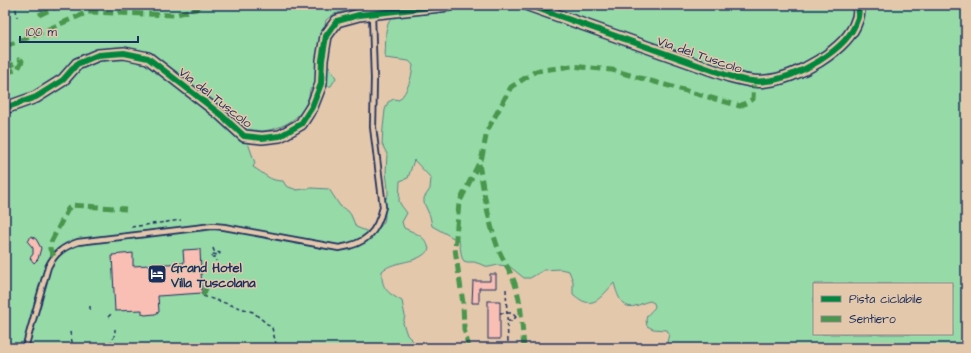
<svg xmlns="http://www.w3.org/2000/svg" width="971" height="353" font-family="'Architects Daughter',sans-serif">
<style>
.green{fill:#96daa7;stroke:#588482;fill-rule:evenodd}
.building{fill:#f9beb4;stroke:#1b2f5e}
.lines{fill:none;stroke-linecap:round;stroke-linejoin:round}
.service-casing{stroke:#1b2f5e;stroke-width:8}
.tertiary-casing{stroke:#1b2f5e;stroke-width:14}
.path{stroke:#1b2f5e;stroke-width:1.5;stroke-dasharray:4 3;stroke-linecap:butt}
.service{stroke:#e4c8ac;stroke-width:4.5}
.tertiary{stroke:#e4c8ac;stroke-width:11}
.quiet{stroke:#49964d;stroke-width:5;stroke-dasharray:10 5;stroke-linecap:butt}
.cycleway-casing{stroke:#e4c8ac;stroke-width:8}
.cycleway{stroke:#00873e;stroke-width:6}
.labels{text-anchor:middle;stroke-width:3;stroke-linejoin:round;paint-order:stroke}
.street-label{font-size:13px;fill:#1b2f5e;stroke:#e4c8ac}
.poi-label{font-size:13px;font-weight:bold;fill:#1b2f5e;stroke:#e4c8ac;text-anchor:start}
</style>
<rect width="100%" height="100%" fill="#e4c8ac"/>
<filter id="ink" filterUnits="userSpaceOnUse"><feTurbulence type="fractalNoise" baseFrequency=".025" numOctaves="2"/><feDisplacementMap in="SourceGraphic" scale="8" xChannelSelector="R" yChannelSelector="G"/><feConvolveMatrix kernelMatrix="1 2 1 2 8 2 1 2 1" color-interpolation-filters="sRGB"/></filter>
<g filter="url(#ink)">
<path class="green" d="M 5,5 L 966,5 L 966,348 L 673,348 L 667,342 L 669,334 L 667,330 L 653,329 L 647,326 C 644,314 649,315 655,307 L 654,303 L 650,301 C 644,302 640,305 635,306 C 621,310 617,293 614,283 C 600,298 592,312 573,294 L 573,281 L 569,271 L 560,269 L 544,270 L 530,278 L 524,278 L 509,266 L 498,265 L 489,267 L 474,262 L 467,262 L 464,261 L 462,258 L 459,241 L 432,226 L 430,216 L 424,203 L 424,198 L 430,189 L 431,178 L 414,160 L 408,178 L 400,181 L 399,201 L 401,205 L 407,213 L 402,222 L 404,228 C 415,233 426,236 429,249 C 418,265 396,259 382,271 C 381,289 388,293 402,301 L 405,316 L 403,323 L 407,335 L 419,347 L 419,348 L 5,348 ZM 345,11 L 349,12 L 356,20 C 367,21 381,18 392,16 L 388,24 L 386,31 L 385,58 L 409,61 L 413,65 C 412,77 408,91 399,100 L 394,99 L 388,102 L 385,110 L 383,128 L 382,144 L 387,154 L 386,172 L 388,189 L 388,195 L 384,202 L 385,217 L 384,222 L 374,234 L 356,227 L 351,215 L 348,211 L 340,206 L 329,189 L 311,188 L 297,190 L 286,186 L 283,181 C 269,181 265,174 253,167 L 255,163 L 248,143 L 237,137 L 214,115 L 199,105 L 206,98 L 245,130 C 251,129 257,131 263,131 C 287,128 308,114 310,89 L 315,87 L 331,86 L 336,78 L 329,66 L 319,58 L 326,20 L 334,14 ZM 814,284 L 952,284 L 952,334 L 814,334 Z"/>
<g class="building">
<path d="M 31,236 L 36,239 L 41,248 L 38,259 L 34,263 L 30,258 L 33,254 L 33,248 L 28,242 Z"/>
<path d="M 200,249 L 202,293 L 158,296 L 159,312 L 155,314 L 145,315 L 142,314 L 142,310 L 115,311 L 112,255 L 133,253 L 133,266 L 184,263 L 183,250 Z"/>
<path d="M 490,274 L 496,274 L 496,288 L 479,288 L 479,303 L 472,303 L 473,281 L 490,281 Z"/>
<rect x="488" y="301" width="12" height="38"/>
</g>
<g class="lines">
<defs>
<path id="service" d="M 25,348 L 48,267 C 55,253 63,247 78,242 L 213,226 L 224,227 L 339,248 C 366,244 377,233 383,207 L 373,127 L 374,79 L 372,14"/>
<g id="tertiary">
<path d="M 528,5 L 729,76 C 741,79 753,83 766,81 C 795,79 848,50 857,20 C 859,16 859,10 859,5"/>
<path d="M 5,108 L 36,97 L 63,80 L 77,64 L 98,55 L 124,53 L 148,58 L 220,114 L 244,136 L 262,138 L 280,136 L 301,124 L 312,107 L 321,84 L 322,60 L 326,36 L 337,21 L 359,15 L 450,5"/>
</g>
</defs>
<use href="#service" class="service-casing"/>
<use href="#tertiary" class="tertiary-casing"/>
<g class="path">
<path d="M 16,9 L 17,17"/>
<path d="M 131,227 L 181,220"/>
<path d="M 213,248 L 214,251 L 220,253 L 219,255 L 212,254 L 212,257 L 215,257 L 216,261"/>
<path d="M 506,289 L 508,342"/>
<path d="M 203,296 L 253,312 L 272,328 L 277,348"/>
<path d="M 90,306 L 90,311"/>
<path d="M 500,313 L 512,313 L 516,317 L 522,316"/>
<path d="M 108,317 L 112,313"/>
<path d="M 508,321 L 512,321 L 516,317"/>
<path d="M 70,332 L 72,342 L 81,348"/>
<path d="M 103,348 C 111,344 115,339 115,329"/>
</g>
<use href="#service" class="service"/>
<use href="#tertiary" class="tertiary"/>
<g class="quiet">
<path d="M 39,15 L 60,5"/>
<path d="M 5,46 L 30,37 L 88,12 L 174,15 L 196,9 L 200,5"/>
<path d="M 5,68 L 14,64 L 20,59"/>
<path d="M 5,73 L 18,69 L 22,61 L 20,59"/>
<path d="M 479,164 C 484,192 488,221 498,248 C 503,261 512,273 516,287 C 522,307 522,327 524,348"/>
<path d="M 54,256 L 50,249 L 50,244 L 68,209 L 72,205 L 126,209"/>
<path d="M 5,291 L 5,298"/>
<path d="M 203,296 L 206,288"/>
<path d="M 469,348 L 464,329 L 463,303 L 455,249 L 459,203 L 482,157 L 487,131 L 511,87 L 536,71 L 572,66 L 612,70 L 740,106 L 753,99 L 754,81"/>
</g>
<defs>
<g id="cycleway">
<path d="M 528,5 L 729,76 C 741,79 753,83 766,81 C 795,79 848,50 857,20 C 859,16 859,10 859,5"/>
<path d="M 5,108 L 36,97 L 63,80 L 77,64 L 98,55 L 124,53 L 148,58 L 220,114 L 244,136 L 262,138 L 280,136 L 301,124 L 312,107 L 321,84 L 322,60 L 326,36 L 337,21 L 359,15 L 450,5"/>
</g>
</defs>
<use href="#cycleway" class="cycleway-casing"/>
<use href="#cycleway" class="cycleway"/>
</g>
</g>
<defs>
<symbol id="hotel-square" viewBox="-11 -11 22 22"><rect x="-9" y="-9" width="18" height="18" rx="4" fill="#1b2f5e" stroke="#e4c8ac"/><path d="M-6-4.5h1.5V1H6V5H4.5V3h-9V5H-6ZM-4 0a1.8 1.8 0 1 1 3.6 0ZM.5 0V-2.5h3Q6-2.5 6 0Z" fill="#fff"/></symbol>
</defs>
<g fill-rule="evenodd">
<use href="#hotel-square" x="146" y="263" width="22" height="22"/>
</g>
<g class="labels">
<g class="street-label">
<text transform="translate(700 54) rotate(19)" y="5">Via del Tuscolo</text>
<text transform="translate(216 97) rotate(38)" y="5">Via del Tuscolo</text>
</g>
<g class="poi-label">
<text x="171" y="272">Grand Hotel<tspan x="171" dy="15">Villa Tuscolana</tspan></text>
</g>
</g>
<rect width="971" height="353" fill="none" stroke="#e4c8ac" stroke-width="20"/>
<rect x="10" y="10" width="951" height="333" fill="none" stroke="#1b2f5e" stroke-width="1.5" filter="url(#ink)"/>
<rect x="813" y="283" width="140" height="52" fill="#e4c8ac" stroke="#948b8d"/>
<rect x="821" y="296" width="20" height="6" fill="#00873e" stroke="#948b8d"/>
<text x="849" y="303" font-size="12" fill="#1b2f5e">Pista ciclabile</text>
<rect x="821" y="316" width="20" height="6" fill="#49964d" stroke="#948b8d"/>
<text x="849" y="323" font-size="12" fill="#1b2f5e">Sentiero</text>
<path d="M20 36v6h118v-6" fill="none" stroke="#1b2f5e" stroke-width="2"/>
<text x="26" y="36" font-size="12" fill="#1b2f5e" stroke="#e4c8ac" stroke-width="3" paint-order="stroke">100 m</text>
</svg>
